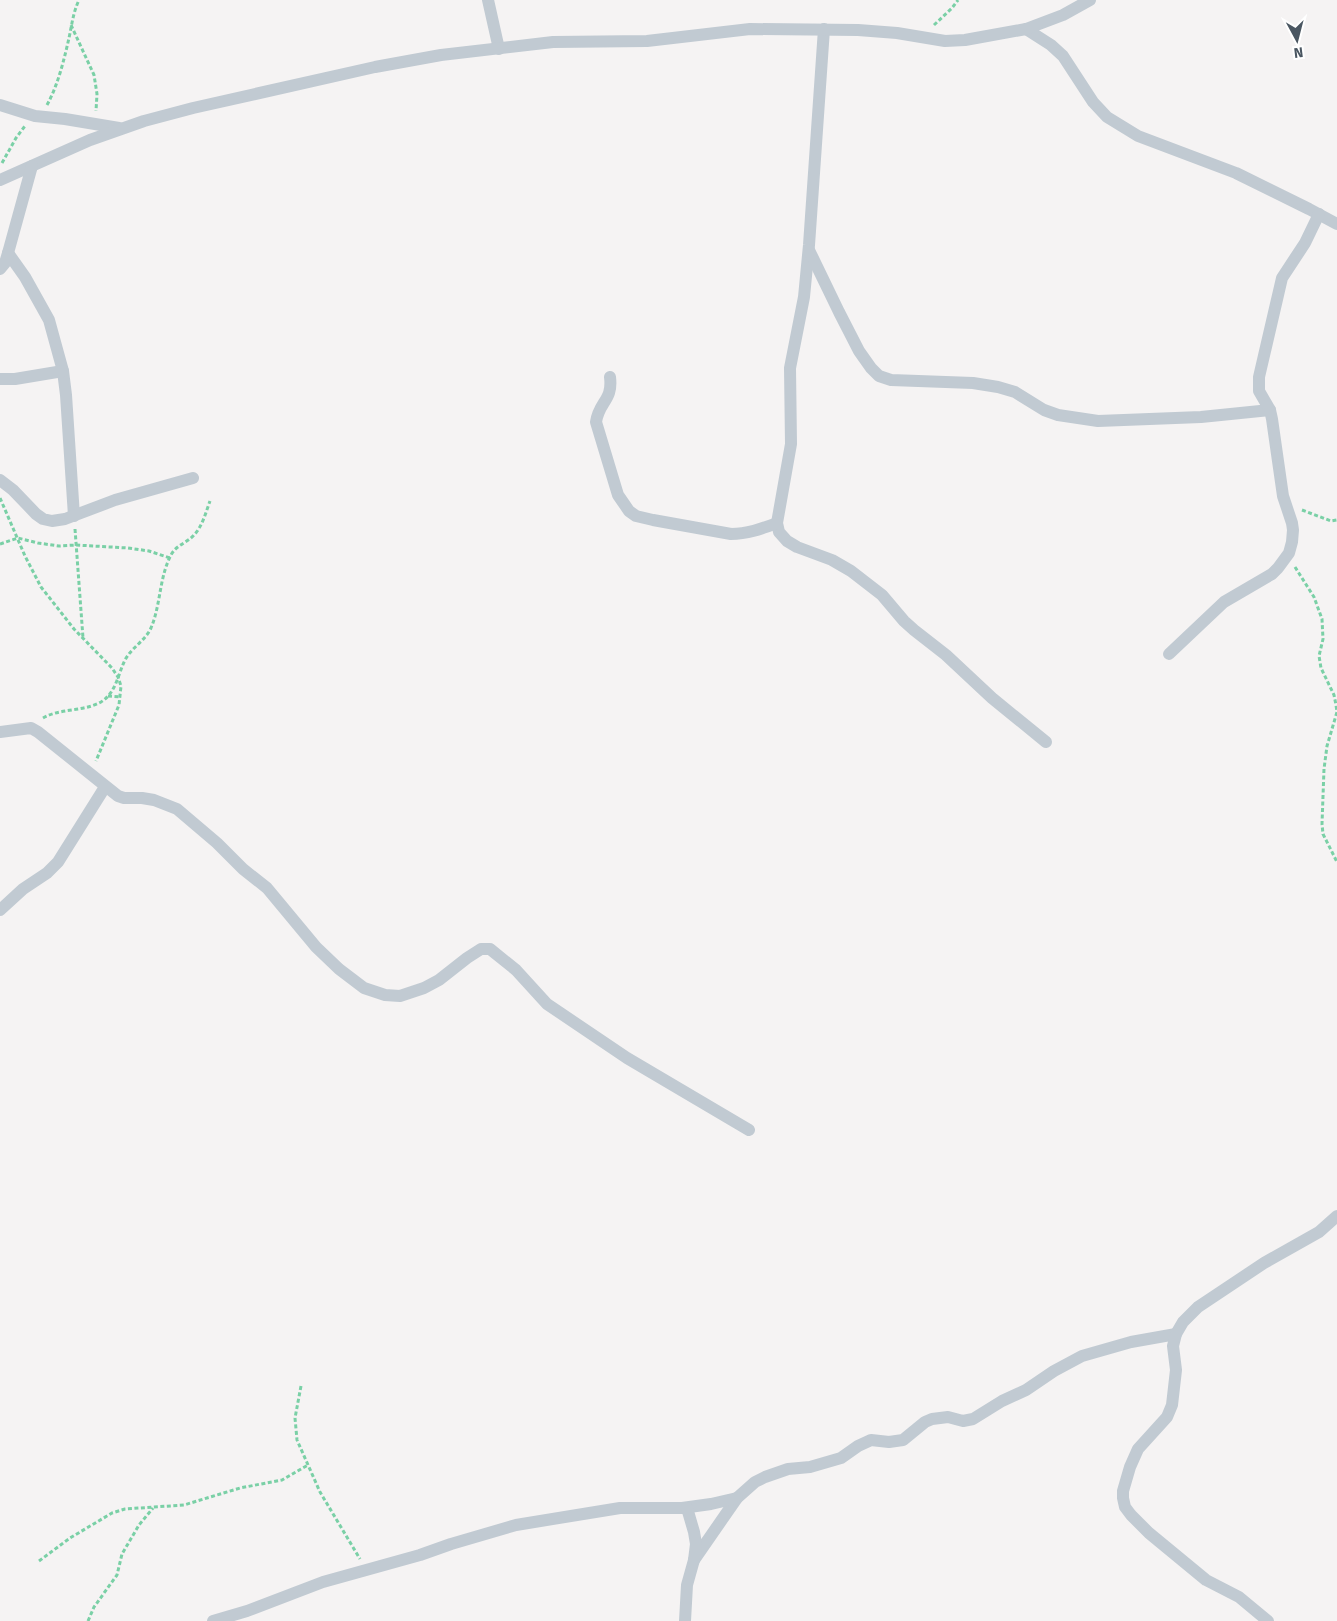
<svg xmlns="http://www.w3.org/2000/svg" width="1337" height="1621" font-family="'Fira Sans',sans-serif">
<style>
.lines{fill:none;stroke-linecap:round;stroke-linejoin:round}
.path{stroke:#7ad0a6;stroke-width:3;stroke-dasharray:4 2.5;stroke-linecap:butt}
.minor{stroke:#c1cad2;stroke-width:12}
</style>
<rect width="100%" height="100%" fill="#f5f3f3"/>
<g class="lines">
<g class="path">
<path d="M 71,25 L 94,75 L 97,94 L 96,111"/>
<path d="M 934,25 L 952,8 L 958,0"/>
<path d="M 47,105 C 58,85 64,60 69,38 C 72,24 73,13 79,0"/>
<path d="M 2,163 L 16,138 L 25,126"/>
<path d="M 0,498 L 25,556 L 41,587 L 74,629 L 112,668 L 118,677 L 121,686 L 119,705 L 96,761"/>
<path d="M 1302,510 L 1331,521 L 1337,520"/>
<path d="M 75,529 L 83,638"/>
<path d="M 0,544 L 18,538 L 38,543 L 59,546 L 76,545 L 128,548 L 149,551 L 170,558"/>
<path d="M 1295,567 L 1314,597 L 1322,619 L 1323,639 L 1319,656 L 1321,668 L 1334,695 L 1336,705 L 1337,712 L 1327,746 L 1324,769 L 1322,824 L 1323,834 L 1337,862"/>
<path d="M 108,696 L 121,697"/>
<path d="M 43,718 C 60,708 83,712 101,702 C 116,693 118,674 125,660 C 132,647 145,641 151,628 C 161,604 159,578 171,555 C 176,545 187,543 194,535 C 202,527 206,512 210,501"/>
<path d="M 301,1386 L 295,1418 L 297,1440 L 320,1492 L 360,1559"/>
<path d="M 39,1561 L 70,1538 L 112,1513 L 125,1509 L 184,1505 L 240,1488 L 282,1480 L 308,1465"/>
<path d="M 88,1621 L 94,1607 L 117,1575 L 122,1554 L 139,1525 L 153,1508"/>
</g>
<g class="minor">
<path d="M 488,0 L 499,49"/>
<path d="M 824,29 L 809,245 L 804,297 L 790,368 L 791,444 L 777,523 L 779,532 L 787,541 L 797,547 L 832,560 L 851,571 L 882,595 L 904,621 L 914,630 L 946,655 L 992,698 L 1046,742"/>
<path d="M 1026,29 L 1051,45 L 1063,56 L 1093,102 L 1107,117 L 1138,136 L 1236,173 L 1309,209 L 1337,224"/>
<path d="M 0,105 L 35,116 L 65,119 L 119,128"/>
<path d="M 0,180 L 90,140 L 144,121 L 193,108 L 375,67 L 441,55 L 553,42 L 647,41 L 750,29 L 858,30 L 897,33 L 945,41 L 965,40 L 1026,29 L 1063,15 L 1090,0"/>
<path d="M 809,250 L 839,312 L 859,351 L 871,368 L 879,376 L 891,380 L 973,383 L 998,387 L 1015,392 L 1044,410 L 1058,415 L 1098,421 L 1201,417 L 1270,410"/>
<path d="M 8,253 L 25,277 L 49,320 L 63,371 L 66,395 L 74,516"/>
<path d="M 0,269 L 5,263 L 8,253 L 32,166"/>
<path d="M 610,377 C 613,401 599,401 596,422 L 618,495 L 629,511 L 636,516 L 653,520 L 731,534 C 747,534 761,529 777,523"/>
<path d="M 0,379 L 15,379 L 63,371"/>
<path d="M 0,480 L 13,490 L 36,514 L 43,519 L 52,521 L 65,519 L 115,500 L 193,478"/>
<path d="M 1169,654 L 1224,602 L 1272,574 L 1278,568 L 1289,553 L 1292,542 L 1293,530 L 1292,523 L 1283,496 L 1272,419 L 1270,410 L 1259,391 L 1259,377 L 1282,278 L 1305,243 L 1319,214"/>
<path d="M 0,732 L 31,728 L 38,732 L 118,796 L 124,798 L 142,798 L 154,800 L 177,809 L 217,843 L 243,869 L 267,888 L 316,947 L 339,969 L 364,988 L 385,995 L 400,996 L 424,988 L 439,980 L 467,958 L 481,949 L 490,949 L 516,970 L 547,1004 L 627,1058 L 749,1130"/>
<path d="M 0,910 L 23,889 L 47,873 L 58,862 L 105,787"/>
<path d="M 694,1560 L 737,1498 L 755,1482 L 765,1477 L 788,1469 L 810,1467 L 841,1458 L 858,1446 L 871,1440 L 889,1442 L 903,1440 L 925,1422 L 932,1419 L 948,1417 L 963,1421 L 973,1419 L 1002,1401 L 1026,1390 L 1054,1371 L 1082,1356 L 1131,1342 L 1176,1334"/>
<path d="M 213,1621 L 247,1611 L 323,1582 L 420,1555 L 451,1544 L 516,1525 L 620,1508 L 682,1508 L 711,1504 L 737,1498"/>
<path d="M 685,1621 L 687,1585 L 694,1560 L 696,1544 L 694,1532 L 687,1508"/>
<path d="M 1268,1621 L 1239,1597 L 1206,1580 L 1149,1533 L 1131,1515 L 1125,1507 L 1123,1498 L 1123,1491 L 1130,1467 L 1138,1449 L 1167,1417 L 1172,1405 L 1176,1370 L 1173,1346 L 1176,1334 L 1183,1322 L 1198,1307 L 1264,1263 L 1319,1232 L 1337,1216"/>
</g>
</g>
<g transform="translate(1297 40) rotate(173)" stroke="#ffffff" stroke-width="4" paint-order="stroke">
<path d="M0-4L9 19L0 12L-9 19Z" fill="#4a5661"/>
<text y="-8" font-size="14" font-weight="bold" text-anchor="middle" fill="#4a5661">N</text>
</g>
</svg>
